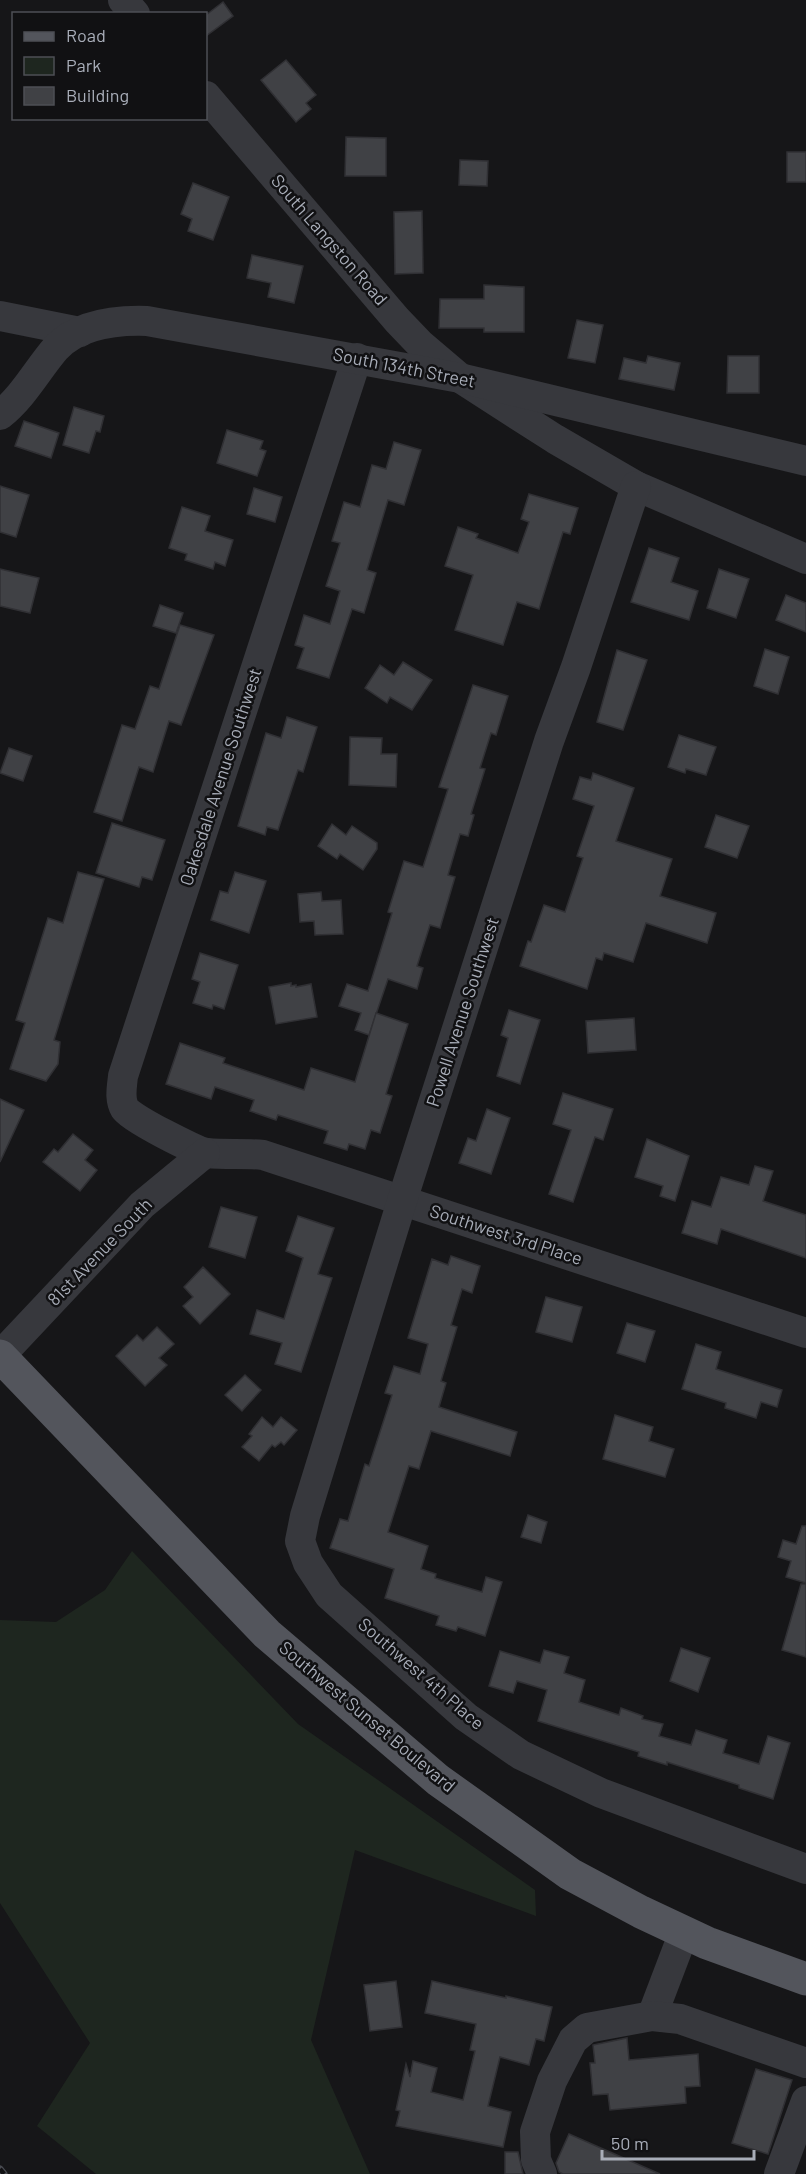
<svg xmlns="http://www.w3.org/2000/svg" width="806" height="2174" font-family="Barlow,sans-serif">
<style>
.green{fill:#1e261f}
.building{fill:#404145;stroke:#303034;stroke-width:1.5}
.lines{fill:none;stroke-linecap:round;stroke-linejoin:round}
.minor{stroke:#37383d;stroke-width:30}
.major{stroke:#53555c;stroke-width:33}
.rail-casing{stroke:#4a4c52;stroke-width:7}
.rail{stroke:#111113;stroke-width:4.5;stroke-dasharray:14;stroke-linecap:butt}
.labels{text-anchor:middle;stroke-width:5;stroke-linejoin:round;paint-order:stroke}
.street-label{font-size:18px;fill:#a8adb8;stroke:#111113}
</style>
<rect width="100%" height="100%" fill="#161618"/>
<path class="green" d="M 132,1551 L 298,1724 L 535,1890 L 536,1916 L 355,1850 L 311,2040 L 370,2174 L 96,2174 L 37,2126 L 90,2043 L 0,1903 L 0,1620 L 56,1622 L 105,1590 Z"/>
<g class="building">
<path d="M 223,2 L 233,16 L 206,36 L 206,15 Z"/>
<path d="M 286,60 L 316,95 L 306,103 L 311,109 L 296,122 L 261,80 Z"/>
<path d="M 346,137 L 386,138 L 386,176 L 345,176 Z"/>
<rect x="787" y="152" width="19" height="30"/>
<path d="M 460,160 L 488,161 L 487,186 L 459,185 Z"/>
<path d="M 193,183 L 229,197 L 213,240 L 188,231 L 192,219 L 181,214 Z"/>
<path d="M 422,211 L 423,273 L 395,274 L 394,212 Z"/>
<path d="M 252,255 L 303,266 L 294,303 L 268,297 L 271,283 L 247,278 Z"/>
<path d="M 484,285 L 524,287 L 524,332 L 484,332 L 484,328 L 439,328 L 440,299 L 484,299 Z"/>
<path d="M 577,320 L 603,325 L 595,363 L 568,358 Z"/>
<path d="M 648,356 L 680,363 L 674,390 L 619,379 L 624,358 L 646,363 Z"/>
<path d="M 728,356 L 759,356 L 759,393 L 727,393 Z"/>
<path d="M 74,407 L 104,416 L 100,432 L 96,431 L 89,453 L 63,445 Z"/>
<path d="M 24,421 L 59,433 L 51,458 L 15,446 Z"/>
<path d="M 227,430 L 263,441 L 260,449 L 266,451 L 257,476 L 217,463 Z"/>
<path d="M 394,442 L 421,450 L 404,505 L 388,500 L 367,570 L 376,573 L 364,613 L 352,609 L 329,678 L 297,668 L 304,648 L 295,645 L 304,615 L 330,624 L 340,591 L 326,586 L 340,543 L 332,541 L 344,502 L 360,507 L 372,465 L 386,469 Z"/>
<path d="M 0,486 L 29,495 L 16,537 L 0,532 Z"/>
<path d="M 254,488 L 282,497 L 275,522 L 247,514 Z"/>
<path d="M 529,494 L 578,508 L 570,534 L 563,532 L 539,609 L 517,602 L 503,645 L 455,630 L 473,575 L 445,566 L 458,527 L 478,534 L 476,538 L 518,553 L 529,522 L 521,519 Z"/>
<path d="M 182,507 L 210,516 L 205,531 L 233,540 L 225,566 L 215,562 L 213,569 L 185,560 L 187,554 L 169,548 Z"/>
<path d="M 649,548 L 679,558 L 671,582 L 698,591 L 689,620 L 631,602 Z"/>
<path d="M 0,569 L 39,578 L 30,613 L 0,606 Z"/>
<path d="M 719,569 L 749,579 L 736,618 L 707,608 Z"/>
<path d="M 786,595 L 806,603 L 806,632 L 776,620 Z"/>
<path d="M 160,605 L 183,613 L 176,633 L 153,626 Z"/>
<path d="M 180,625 L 214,635 L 181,725 L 169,721 L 153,772 L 139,767 L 122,821 L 94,812 L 122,725 L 135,729 L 150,686 L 159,689 Z"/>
<path d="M 765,649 L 789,657 L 778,694 L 754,686 Z"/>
<path d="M 617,650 L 647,660 L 623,730 L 597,722 Z"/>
<path d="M 403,662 L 432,680 L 412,710 L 390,697 L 387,703 L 365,688 L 380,665 L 394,675 Z"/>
<path d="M 473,685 L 508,696 L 496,735 L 491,733 L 480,768 L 485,769 L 471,814 L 474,815 L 468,836 L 460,834 L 448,875 L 455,877 L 440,928 L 430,925 L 417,966 L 423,968 L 417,989 L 388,979 L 369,1035 L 355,1030 L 361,1013 L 339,1006 L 347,984 L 368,991 L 392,913 L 388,912 L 404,861 L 423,867 L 448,789 L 439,787 Z"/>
<path d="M 287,717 L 317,727 L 303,772 L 298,770 L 278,830 L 267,827 L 265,835 L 238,826 L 266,733 L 281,738 Z"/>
<path d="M 679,735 L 716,747 L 706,775 L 686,769 L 685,773 L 668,767 Z"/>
<path d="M 350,737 L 382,738 L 381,754 L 397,754 L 396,787 L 349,785 Z"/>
<path d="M 9,748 L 32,756 L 23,781 L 0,773 Z"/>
<path d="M 593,773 L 634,788 L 616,841 L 672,859 L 660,896 L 716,913 L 707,943 L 646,923 L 633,962 L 604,953 L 602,960 L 596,958 L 587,989 L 520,966 L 528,941 L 531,942 L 544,905 L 565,912 L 583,858 L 577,856 L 594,806 L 573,799 L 580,777 L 591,780 Z"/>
<path d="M 716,815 L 749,826 L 737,858 L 705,847 Z"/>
<path d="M 112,823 L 165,840 L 152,880 L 142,877 L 139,887 L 96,873 Z"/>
<path d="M 332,824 L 346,835 L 352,826 L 377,843 L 377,849 L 363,870 L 340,854 L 337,859 L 318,846 Z"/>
<path d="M 78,872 L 104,879 L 54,1040 L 60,1042 L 58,1064 L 46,1081 L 10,1069 L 25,1023 L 16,1020 L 48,918 L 63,923 Z"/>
<path d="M 235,872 L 266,881 L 249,933 L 211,920 L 220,891 L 228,893 Z"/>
<path d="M 321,892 L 322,901 L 341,900 L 343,934 L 315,935 L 314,921 L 300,922 L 298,894 Z"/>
<path d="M 200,953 L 238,965 L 224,1009 L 213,1005 L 212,1009 L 193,1003 L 200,982 L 192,979 Z"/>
<path d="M 291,983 L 291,986 L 296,985 L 296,987 L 311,984 L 317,1017 L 276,1024 L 269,987 Z"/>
<path d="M 509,1010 L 540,1020 L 520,1084 L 497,1076 L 508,1038 L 501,1035 Z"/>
<path d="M 376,1013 L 408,1024 L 386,1094 L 392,1096 L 380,1133 L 371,1130 L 365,1149 L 349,1144 L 347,1150 L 324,1143 L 328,1131 L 278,1115 L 276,1120 L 250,1111 L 254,1100 L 215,1087 L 211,1099 L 166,1084 L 180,1043 L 225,1058 L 223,1063 L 304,1090 L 311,1068 L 355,1082 Z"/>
<path d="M 634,1018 L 636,1050 L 588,1053 L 586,1021 Z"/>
<path d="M 563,1093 L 613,1109 L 603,1140 L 595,1137 L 573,1202 L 549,1194 L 571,1130 L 553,1124 Z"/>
<path d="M 0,1099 L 24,1110 L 0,1162 Z"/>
<path d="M 487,1109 L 510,1118 L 491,1174 L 459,1163 L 468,1138 L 476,1141 Z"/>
<path d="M 73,1134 L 93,1150 L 85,1160 L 97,1170 L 80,1191 L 43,1162 L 54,1149 L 58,1152 Z"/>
<path d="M 647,1139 L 689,1156 L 675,1201 L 660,1196 L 663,1186 L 635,1177 Z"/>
<path d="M 755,1166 L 773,1171 L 763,1201 L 806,1215 L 806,1258 L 721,1229 L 717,1244 L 682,1233 L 692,1201 L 711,1207 L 721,1177 L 749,1185 Z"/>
<path d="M 221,1207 L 257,1217 L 245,1258 L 209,1247 Z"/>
<path d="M 298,1216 L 334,1228 L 318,1274 L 332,1278 L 301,1372 L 275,1364 L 282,1343 L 250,1334 L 257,1310 L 284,1319 L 303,1258 L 286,1251 Z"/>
<path d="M 451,1256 L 480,1266 L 472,1293 L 462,1289 L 451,1325 L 457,1327 L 441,1381 L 446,1383 L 439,1407 L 517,1432 L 510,1456 L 431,1431 L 419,1469 L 409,1466 L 388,1532 L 428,1546 L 421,1569 L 436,1574 L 435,1578 L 482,1592 L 486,1577 L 502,1582 L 485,1636 L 458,1627 L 456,1631 L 436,1625 L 439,1616 L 385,1598 L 394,1569 L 330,1548 L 340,1519 L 348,1521 L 365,1464 L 369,1466 L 392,1395 L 385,1393 L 394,1366 L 420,1374 L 428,1344 L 408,1338 L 432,1259 L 448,1265 Z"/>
<path d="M 203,1267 L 230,1294 L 200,1324 L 183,1306 L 193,1297 L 184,1287 Z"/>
<path d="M 546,1297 L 582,1307 L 572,1342 L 536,1332 Z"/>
<path d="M 627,1323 L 655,1331 L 645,1362 L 617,1353 Z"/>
<path d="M 157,1327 L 174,1344 L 159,1358 L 167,1365 L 145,1386 L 116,1356 L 137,1335 L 143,1341 Z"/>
<path d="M 696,1344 L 721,1352 L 716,1369 L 782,1390 L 777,1407 L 761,1402 L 756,1418 L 725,1408 L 726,1403 L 682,1389 Z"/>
<path d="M 245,1375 L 261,1390 L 242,1411 L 225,1395 Z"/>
<path d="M 615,1415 L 653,1427 L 649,1441 L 674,1449 L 665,1477 L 603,1459 Z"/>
<path d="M 262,1417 L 273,1427 L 281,1417 L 297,1430 L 284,1445 L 281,1442 L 275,1447 L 272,1445 L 259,1461 L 242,1447 L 252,1436 L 249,1434 Z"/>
<path d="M 528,1515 L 547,1522 L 541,1543 L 521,1537 Z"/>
<path d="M 802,1526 L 806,1526 L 806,1583 L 786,1577 L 791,1561 L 778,1557 L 783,1540 L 796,1544 Z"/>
<path d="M 801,1584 L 806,1584 L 806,1657 L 782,1650 Z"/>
<path d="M 681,1648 L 710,1658 L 698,1692 L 670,1681 Z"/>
<path d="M 544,1650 L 569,1657 L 564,1673 L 585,1680 L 579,1702 L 619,1715 L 621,1708 L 643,1716 L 642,1719 L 663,1724 L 659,1736 L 691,1745 L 696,1730 L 727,1740 L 723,1753 L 759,1764 L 768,1736 L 790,1743 L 773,1799 L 739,1788 L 739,1785 L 667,1762 L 667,1765 L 638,1756 L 639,1752 L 538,1721 L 547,1690 L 517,1681 L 513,1693 L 489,1686 L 500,1651 L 540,1663 Z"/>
<path d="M 396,1981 L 402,2027 L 370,2031 L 364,1985 Z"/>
<path d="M 432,1981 L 506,1998 L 506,1996 L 552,2007 L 544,2041 L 536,2039 L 529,2065 L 500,2057 L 488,2106 L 511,2112 L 503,2147 L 396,2126 L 400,2111 L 396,2110 L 406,2064 L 410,2077 L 413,2061 L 437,2068 L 431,2092 L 463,2100 L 475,2051 L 470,2050 L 476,2024 L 425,2013 Z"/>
<path d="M 627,2038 L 629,2060 L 698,2054 L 700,2086 L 685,2087 L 686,2103 L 610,2110 L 608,2094 L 593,2095 L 590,2063 L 595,2063 L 593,2045 Z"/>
<path d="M 756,2069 L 792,2080 L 768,2154 L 732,2143 Z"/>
<path d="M 569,2134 L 660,2174 L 563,2174 L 559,2172 L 556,2163 Z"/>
<path d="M 505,2152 L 518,2152 L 523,2174 L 505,2174 Z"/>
</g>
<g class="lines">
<g class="minor">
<path d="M 123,0 L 135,14"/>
<path d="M 206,96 L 397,320 L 420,344 L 460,378 L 555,439 L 636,486 L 806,559"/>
<path d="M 0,316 L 80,332"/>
<path d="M 357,358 L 123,1076 C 122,1087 119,1099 125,1109 C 129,1117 197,1152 207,1153 C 226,1155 245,1153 263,1155 L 806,1333"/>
<path d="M 0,415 C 24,396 37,370 56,348 C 79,324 116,320 147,321 L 460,378 L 806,461"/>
<path d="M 636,486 L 576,667 L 549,741 L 402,1201 L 305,1516 L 300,1541 L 308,1563 L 329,1595 L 466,1717 L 521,1755 L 601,1793 L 806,1869"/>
<path d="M 0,1356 L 142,1205 L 205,1153"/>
<path d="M 652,2016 L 684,1932"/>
<path d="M 542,2174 L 536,2160 L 535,2132 L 552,2081 L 573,2040 L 587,2028 L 652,2016 L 680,2019 L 806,2063"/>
<path d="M 779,2174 L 806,2101"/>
</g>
<path class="major" d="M 0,1356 L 267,1634 L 438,1780 L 570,1874 L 641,1912 L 707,1943 L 806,1979"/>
<defs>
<path id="rail" d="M 0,2169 L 4,2174"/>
</defs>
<use href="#rail" class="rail-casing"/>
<use href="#rail" class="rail"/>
</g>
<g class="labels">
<g class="street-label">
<text transform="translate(329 240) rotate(49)" y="6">South Langston Road</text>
<text transform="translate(404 368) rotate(11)" y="6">South 134th Street</text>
<text transform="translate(221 777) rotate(-72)" y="6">Oakesdale Avenue Southwest</text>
<text transform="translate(463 1012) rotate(-72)" y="6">Powell Avenue Southwest</text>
<text transform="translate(506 1235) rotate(18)" y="6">Southwest 3rd Place</text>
<text transform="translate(100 1252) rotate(-46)" y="6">81st Avenue South</text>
<text transform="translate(421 1674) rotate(41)" y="6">Southwest 4th Place</text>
<text transform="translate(367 1717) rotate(40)" y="6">Southwest Sunset Boulevard</text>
</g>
</g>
<rect x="12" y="12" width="195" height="108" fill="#111113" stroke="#4d4f55" stroke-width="1.5"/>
<rect x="24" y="32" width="30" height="9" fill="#53555c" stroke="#4d4f55" stroke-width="1.5"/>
<text x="66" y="42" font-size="18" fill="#a8adb8">Road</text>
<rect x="24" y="57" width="30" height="18" fill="#1e261f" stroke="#4d4f55" stroke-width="1.5"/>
<text x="66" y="72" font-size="18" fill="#a8adb8">Park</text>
<rect x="24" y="87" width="30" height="18" fill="#404145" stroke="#4d4f55" stroke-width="1.5"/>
<text x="66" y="102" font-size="18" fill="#a8adb8">Building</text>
<path d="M602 2150v9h152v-9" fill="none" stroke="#a8adb8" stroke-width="3"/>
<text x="611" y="2150" font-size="18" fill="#a8adb8" stroke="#111113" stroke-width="4.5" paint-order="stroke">50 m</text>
</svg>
